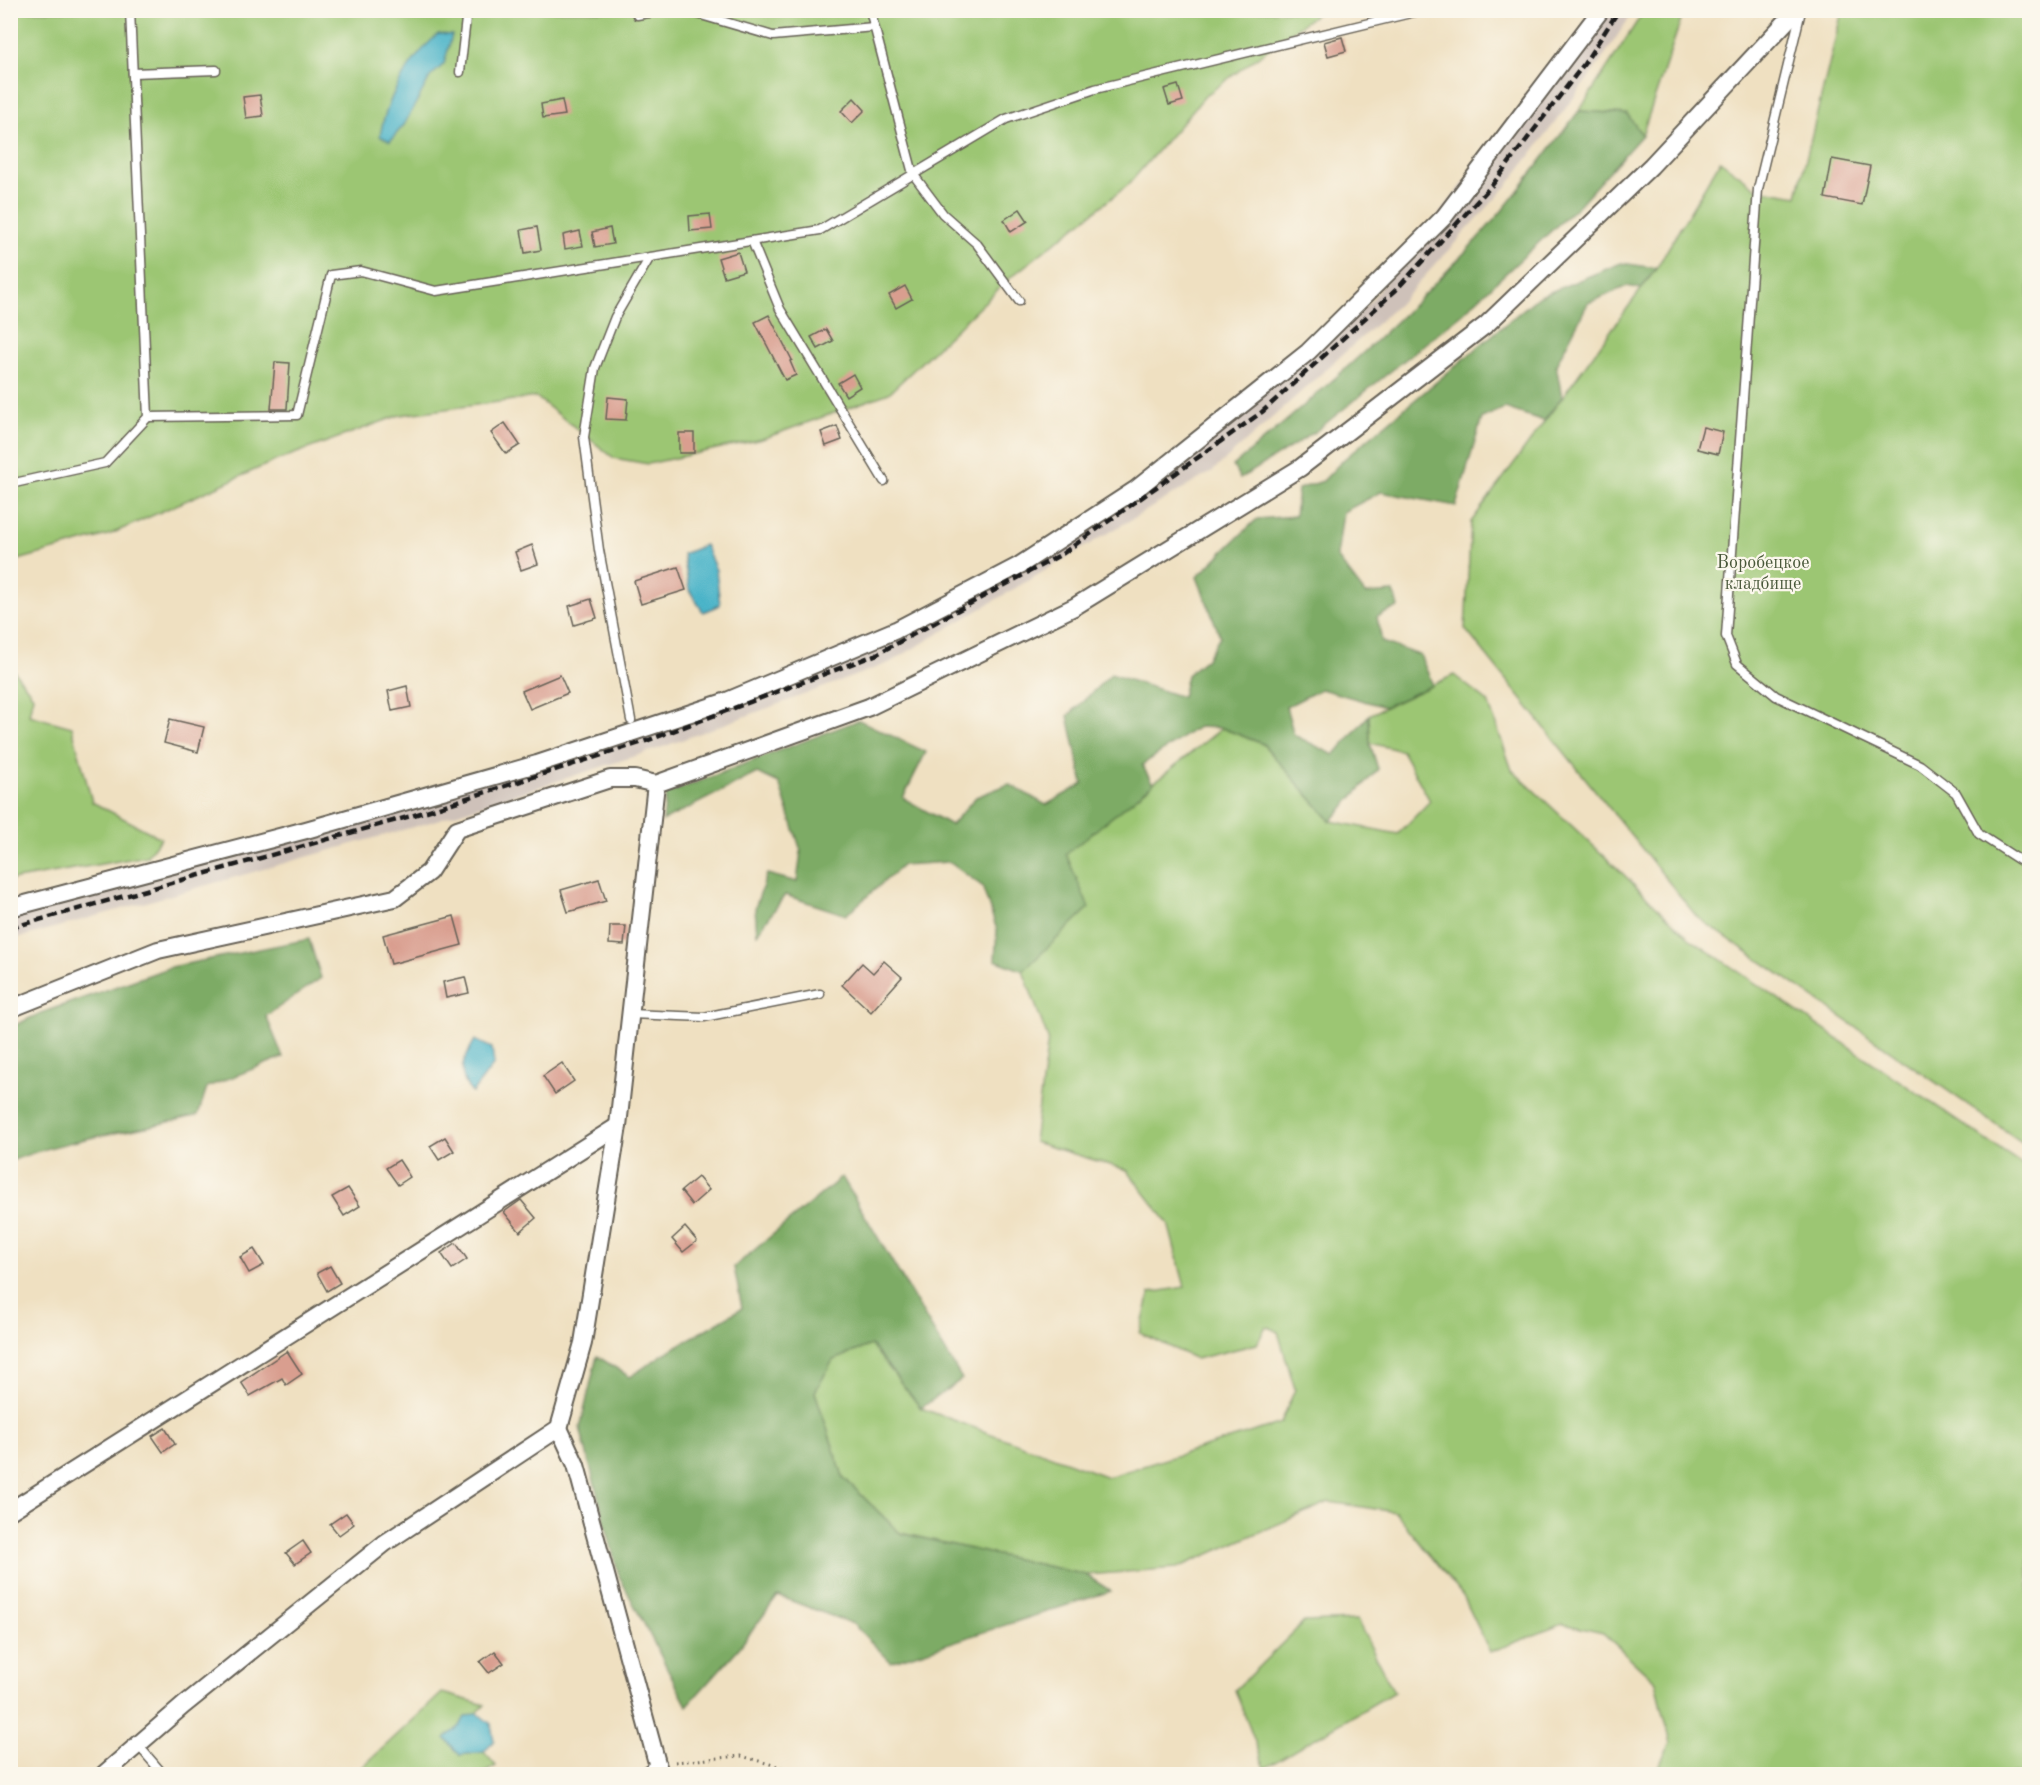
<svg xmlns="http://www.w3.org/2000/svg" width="2040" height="1785" font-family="'Old Standard TT',serif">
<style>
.industrial{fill:#cec1b9}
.green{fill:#9cc673;stroke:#5c7148;stroke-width:1.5}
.forest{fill:#7dab65;stroke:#4c6440;stroke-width:1.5}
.water{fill:#49b3c8;stroke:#326872;stroke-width:1.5}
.building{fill:#d99e8f}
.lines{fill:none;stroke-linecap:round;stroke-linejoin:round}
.lane-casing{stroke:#666156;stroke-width:11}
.street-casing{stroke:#666156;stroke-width:20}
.path{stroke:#666156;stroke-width:3;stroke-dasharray:1.5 4.5;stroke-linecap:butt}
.lane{stroke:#fff;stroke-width:8}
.street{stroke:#fff;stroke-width:16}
.rail{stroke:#1c1c1c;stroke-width:4.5;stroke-dasharray:9 4.5;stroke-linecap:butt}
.labels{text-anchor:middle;stroke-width:4.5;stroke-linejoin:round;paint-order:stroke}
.park-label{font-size:18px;fill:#49583a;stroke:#fbf7ec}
</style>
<rect width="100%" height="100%" fill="#fbf7ec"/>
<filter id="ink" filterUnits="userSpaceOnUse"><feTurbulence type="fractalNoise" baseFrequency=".0167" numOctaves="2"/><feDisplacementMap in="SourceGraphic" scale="12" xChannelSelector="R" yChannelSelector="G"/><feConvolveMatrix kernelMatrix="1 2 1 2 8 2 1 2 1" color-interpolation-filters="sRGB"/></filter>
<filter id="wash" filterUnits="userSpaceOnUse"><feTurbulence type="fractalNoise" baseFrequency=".008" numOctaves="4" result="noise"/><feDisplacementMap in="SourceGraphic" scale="24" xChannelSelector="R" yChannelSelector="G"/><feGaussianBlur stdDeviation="1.35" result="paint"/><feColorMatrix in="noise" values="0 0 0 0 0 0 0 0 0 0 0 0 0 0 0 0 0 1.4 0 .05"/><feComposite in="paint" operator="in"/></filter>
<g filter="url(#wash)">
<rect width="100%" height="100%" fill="#efe0c1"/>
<path class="industrial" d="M 1599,11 L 1634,11 L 1596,68 L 1508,185 L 1402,301 L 1213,471 L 889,663 L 660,748 L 424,824 L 11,940 L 11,913 L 645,733 L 1021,570 L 1369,303 Z"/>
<g class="green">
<path d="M 10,11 L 1320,11 L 1205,96 L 1128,185 L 1011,277 L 889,393 L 762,439 L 648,464 L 614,458 L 536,397 L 400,415 L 275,461 L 111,534 L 11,562 Z"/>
<path d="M 1644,11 L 1684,11 L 1642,135 L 1627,114 L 1579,111 Z"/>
<path d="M 1842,11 L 2029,11 L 2029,1147 L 1697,917 L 1465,629 L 1471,522 L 1656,269 L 1720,161 L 1758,189 L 1797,196 Z"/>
<path d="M 11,667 L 33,696 L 29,715 L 72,727 L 92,802 L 161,838 L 147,856 L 11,880 Z"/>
<path d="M 1454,675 L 1488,702 L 1512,770 L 1616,867 L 1689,938 L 2029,1169 L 2029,1774 L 1654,1774 L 1671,1743 L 1656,1682 L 1603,1633 L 1563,1624 L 1490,1652 L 1463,1596 L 1395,1512 L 1329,1502 L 1177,1568 L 1086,1575 L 900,1533 L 843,1477 L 815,1392 L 833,1360 L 871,1345 L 921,1408 L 1108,1477 L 1281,1423 L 1295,1389 L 1278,1332 L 1266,1326 L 1257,1344 L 1196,1359 L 1140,1333 L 1150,1293 L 1185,1287 L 1168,1223 L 1127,1170 L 1034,1142 L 1048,1039 L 1023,971 L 1088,908 L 1065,854 L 1222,728 L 1263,744 L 1331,821 L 1398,834 L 1430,801 L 1402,751 L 1370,743 L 1369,715 Z"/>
<path d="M 1357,1620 L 1394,1692 L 1265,1768 L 1235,1690 L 1304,1622 Z"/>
<path d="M 442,1693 L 485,1705 L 477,1713 L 465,1717 L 460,1726 L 460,1755 L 484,1752 L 496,1766 L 482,1774 L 355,1774 Z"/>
</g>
<g class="forest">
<path d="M 1579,111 L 1627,114 L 1642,135 L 1579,205 L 1462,314 L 1315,432 L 1240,479 L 1233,466 C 1327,387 1421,305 1501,212 C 1528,179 1553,144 1579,111 Z"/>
<path d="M 1621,263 L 1656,268 L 1641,289 L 1627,286 L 1588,303 L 1556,365 L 1562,397 L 1544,421 L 1505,408 L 1482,418 L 1456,506 L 1381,492 L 1343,512 L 1337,557 L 1365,594 L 1394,592 L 1398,607 L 1377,617 L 1382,642 L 1420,655 L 1433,685 L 1385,707 L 1321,689 L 1286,707 L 1294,735 L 1334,755 L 1369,715 L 1370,743 L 1378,769 L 1331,821 L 1263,744 L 1222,728 L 1198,727 L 1142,765 L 1153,784 L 1066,854 L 1089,908 L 1023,971 L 995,960 L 997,930 L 982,886 L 949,862 L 903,865 L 846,915 L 785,895 L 757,934 L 755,908 L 767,874 L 797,882 L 801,851 L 779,783 L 757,773 L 663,821 L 666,794 L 859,720 L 926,752 L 903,798 L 951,825 L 976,797 L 1009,784 L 1046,805 L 1083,784 L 1068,716 L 1111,674 L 1182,697 L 1187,675 L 1207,658 L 1220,636 L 1197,577 L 1257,519 L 1295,516 L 1298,489 L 1323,481 L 1343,460 L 1538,297 Z"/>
<path d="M 309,939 L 321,978 L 266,1016 L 283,1057 L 207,1087 L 198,1115 C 136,1132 70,1137 11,1161 L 11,1027 L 41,1013 L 171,967 Z"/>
<path d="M 842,1177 L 962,1379 L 921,1408 L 871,1345 L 833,1360 L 815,1392 L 843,1477 L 900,1533 L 1086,1575 L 1111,1591 L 891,1662 L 853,1624 L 778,1596 L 739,1648 L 687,1706 L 619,1576 L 580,1428 L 597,1356 L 630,1377 L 662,1355 L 742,1308 L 734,1267 Z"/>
</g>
<g class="water">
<path d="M 438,34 L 452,35 L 444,64 L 430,77 L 404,125 L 390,141 L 380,136 C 386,98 409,60 438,34 Z"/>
<path d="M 705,545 L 716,570 L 720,605 L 703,612 L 689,590 L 683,554 Z"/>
<path d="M 475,1040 L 492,1048 L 494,1064 L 472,1093 C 455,1073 463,1060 475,1040 Z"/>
<path d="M 477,1713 L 491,1724 L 494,1741 L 484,1752 L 460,1755 L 445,1738 L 460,1726 L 465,1717 Z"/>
</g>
<g id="blocks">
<g class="building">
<path d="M 1342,37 L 1346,51 L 1328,56 L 1324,42 Z"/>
<path d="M 1178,85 L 1183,101 L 1169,105 L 1164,89 Z"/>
<path d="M 260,95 L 263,116 L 246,118 L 243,97 Z"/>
<path d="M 854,98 L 865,110 L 852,123 L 841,111 Z"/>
<path d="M 562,100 L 565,115 L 543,118 L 541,104 Z"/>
<path d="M 1832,159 L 1870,166 L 1862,205 L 1825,198 Z"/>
<path d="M 1020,209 L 1028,221 L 1011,232 L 1004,220 Z"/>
<path d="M 710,214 L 712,229 L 690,231 L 689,216 Z"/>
<path d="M 537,227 L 541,250 L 525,253 L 521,230 Z"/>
<path d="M 610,228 L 613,244 L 595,247 L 592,232 Z"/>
<path d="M 580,231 L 583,246 L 565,249 L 563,235 Z"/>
<path d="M 738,252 L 744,271 L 724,277 L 718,258 Z"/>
<path d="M 905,286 L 912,299 L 896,308 L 889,295 Z"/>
<path d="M 769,315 L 792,360 L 790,361 L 796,375 L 785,380 L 755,322 Z"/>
<path d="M 826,329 L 833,341 L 818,349 L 811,337 Z"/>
<path d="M 275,362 L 290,363 L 287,409 L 271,409 Z"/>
<path d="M 853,374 L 860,387 L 846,396 L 838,383 Z"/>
<path d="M 608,397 L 628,399 L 626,420 L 606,419 Z"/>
<path d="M 505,423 L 520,445 L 506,454 L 491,433 Z"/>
<path d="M 837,426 L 842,440 L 826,446 L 821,432 Z"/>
<path d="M 1703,427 L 1723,432 L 1718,454 L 1697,449 Z"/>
<rect x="679" y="433" width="15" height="20"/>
<path d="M 532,545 L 538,564 L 521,570 L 515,552 Z"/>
<path d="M 678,567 L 686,590 L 641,604 L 634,581 Z"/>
<path d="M 591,599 L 597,618 L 574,625 L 569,606 Z"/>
<path d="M 560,675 L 568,693 L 530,709 L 522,691 Z"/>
<path d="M 407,686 L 411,707 L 392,711 L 388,691 Z"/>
<path d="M 170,719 L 204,727 L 198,752 L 164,743 Z"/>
<path d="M 599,879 L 606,901 L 568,912 L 561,890 Z"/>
<path d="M 454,916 L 462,945 L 391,964 L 383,935 Z"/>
<path d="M 610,926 L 626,926 L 624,945 L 609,944 Z"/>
<path d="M 884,961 L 902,977 L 871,1012 L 842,985 L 862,963 L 873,973 Z"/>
<path d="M 465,977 L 469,993 L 446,998 L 443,982 Z"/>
<path d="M 562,1063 L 574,1081 L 555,1094 L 543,1076 Z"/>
<path d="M 445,1137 L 454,1151 L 439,1160 L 430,1146 Z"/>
<path d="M 399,1160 L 410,1177 L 398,1185 L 386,1168 Z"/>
<path d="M 698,1177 L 709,1190 L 692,1205 L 681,1191 Z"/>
<path d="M 348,1188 L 360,1206 L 344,1216 L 332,1197 Z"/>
<path d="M 521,1200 L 536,1218 L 520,1232 L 504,1212 Z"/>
<path d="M 685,1227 L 697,1241 L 683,1252 L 672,1239 Z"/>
<path d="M 456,1243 L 467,1259 L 452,1269 L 441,1253 Z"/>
<path d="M 254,1249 L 264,1265 L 249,1273 L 240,1257 Z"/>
<path d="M 330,1266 L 340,1283 L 327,1291 L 317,1273 Z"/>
<path d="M 287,1351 L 302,1374 L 286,1385 L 282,1378 L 250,1396 L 241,1382 Z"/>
<path d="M 165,1428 L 175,1444 L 163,1452 L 152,1436 Z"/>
<path d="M 346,1513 L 354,1524 L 339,1535 L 330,1524 Z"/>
<path d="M 303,1541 L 311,1553 L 295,1564 L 286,1553 Z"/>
<path d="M 495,1651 L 504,1663 L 489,1673 L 480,1662 Z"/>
</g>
</g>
</g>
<g filter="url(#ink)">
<use href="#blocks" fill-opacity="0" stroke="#666156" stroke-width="1.5"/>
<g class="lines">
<defs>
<g id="lane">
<path d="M 635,10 L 637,15 L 665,10"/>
<path d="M 684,10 L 773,36 L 874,27"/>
<path d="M 870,10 L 913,174 L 943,214 L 977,244 L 1019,301"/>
<path d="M 1801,11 L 1758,189 L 1726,636 L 1737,664 L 1776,696 L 1920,765 L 1956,793 L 1979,834 L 2030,867"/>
<path d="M 460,72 L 467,10"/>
<path d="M 133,73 L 216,70"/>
<path d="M 752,241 L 780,309 L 884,481"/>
<path d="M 148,417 L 297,415 L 331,275 L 361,271 L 436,291 L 820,230 L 1006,119 L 1095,89 L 1423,10"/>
<path d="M 10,484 L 105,463 L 148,417 L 130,10"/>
<path d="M 631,720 L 599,550 L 584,437 L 595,368 L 615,317 L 650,257"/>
<path d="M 630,1014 L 704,1017 L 820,994"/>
<path d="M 138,1745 L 163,1774"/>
<path d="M 641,1774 L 655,1764"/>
</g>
<g id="street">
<path d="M 10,908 L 306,830 L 537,764 L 727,701 L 896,630 L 1020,565 L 1135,490 L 1308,352 L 1444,217 L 1601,10"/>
<path d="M 10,1009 L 158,950 L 395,898 L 429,872 L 457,829 L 610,779 L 635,779 L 656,784"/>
<path d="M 559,1428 L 576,1465 L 660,1774"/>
<path d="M 10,1511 L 618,1126"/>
<path d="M 104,1774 L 184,1705 L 385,1543 L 559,1428 L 583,1343 L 618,1126 L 656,784 L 869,707 L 1074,607 L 1300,468 L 1487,324 L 1651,166 L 1797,10"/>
</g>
</defs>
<use href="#lane" class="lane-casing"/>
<use href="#street" class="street-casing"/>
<path class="path" d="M 675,1762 L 741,1756 L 806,1774"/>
<use href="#lane" class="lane"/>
<use href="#street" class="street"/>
<path class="rail" d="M 10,928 L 411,816 L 649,740 L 875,655 L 1062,554 L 1262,412 L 1396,290 L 1493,184 L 1584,64 L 1619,10"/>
</g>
</g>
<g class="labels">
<g class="park-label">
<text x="1763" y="568">Воробецкое<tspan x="1763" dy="21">кладбище</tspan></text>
</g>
</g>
<rect width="2040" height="1785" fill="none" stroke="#fbf7ec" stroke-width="36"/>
</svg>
